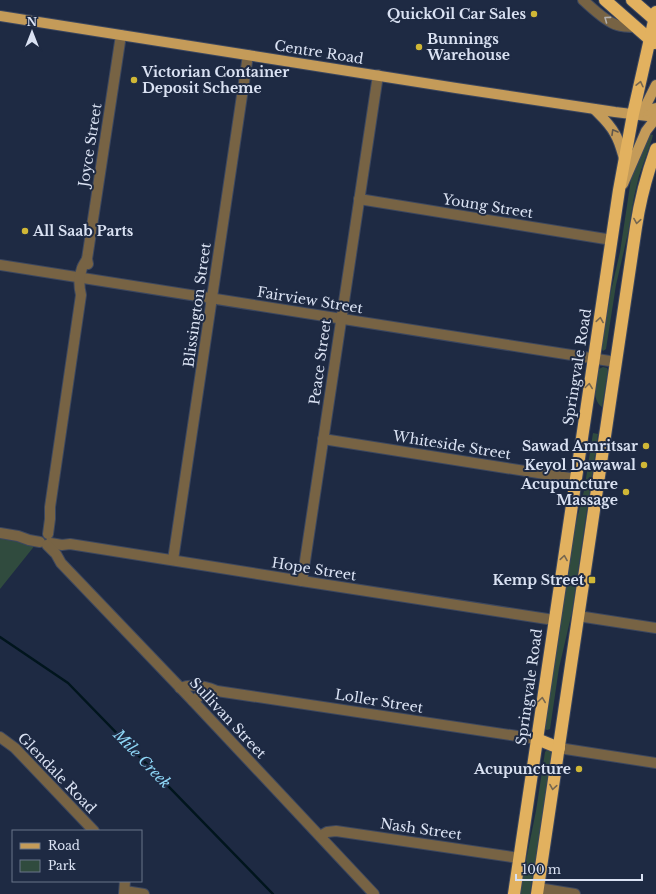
<svg xmlns="http://www.w3.org/2000/svg" width="656" height="894" font-family="'Libre Baskerville',serif">
<style>
.green{fill:#304b3e}
.lines{fill:none;stroke-linecap:round;stroke-linejoin:round}
.stream{stroke:#01151d;stroke-width:2.5}
.minor-casing{stroke:#3c475f;stroke-width:12}
.major-casing{stroke:#3c475f;stroke-width:12}
.highway-casing{stroke:#3c475f;stroke-width:14}
.minor{stroke:#776344;stroke-width:10}
.major{stroke:#c49b59;stroke-width:10}
.highway{stroke:#e2b15f;stroke-width:12}
.oneway{stroke:#b2afad}
.oneway2{stroke:#766750}
.oneway3{stroke:#60574c}
.poi-dot{fill:#d0b736;stroke:#1e2a43;stroke-width:1.5}
.labels{text-anchor:middle;stroke-width:4;stroke-linejoin:round;paint-order:stroke}
.poi-label{font-size:14px;font-weight:bold;fill:#dae2f3;stroke:#1e2a43;text-anchor:end}
.street-label{font-size:14px;fill:#dae2f3;stroke:#1e2a43}
.water-label{font-size:15px;font-style:italic;fill:#8dd5f5;stroke:#1e2a43}
</style>
<rect width="100%" height="100%" fill="#1e2a43"/>
<g class="green">
<path d="M 650,134 L 653,135 L 652,139 L 639,176 L 634,197 L 628,233 L 616,285 L 606,349 L 603,351 L 602,349 L 602,344 L 611,291 L 620,252 L 631,179 Z"/>
<path d="M 603,367 L 607,368 L 608,371 L 602,407 C 591,399 596,383 598,372 L 599,369 Z"/>
<path d="M 593,433 L 598,434 L 572,612 L 559,668 L 550,729 L 547,730 L 545,729 L 545,725 L 575,526 L 584,491 Z"/>
<path d="M 0,538 L 36,544 L 0,589 Z"/>
<path d="M 547,750 L 549,750 L 551,752 L 551,756 L 534,870 L 524,870 L 536,811 L 545,752 Z"/>
<path d="M 523,872 L 533,872 L 530,894 L 520,894 Z"/>
</g>
<g class="lines">
<path class="stream" d="M 0,637 L 68,683 L 273,894"/>
<defs>
<g id="minor">
<path d="M 583,0 C 591,7 606,22 617,25 C 623,27 630,27 636,27"/>
<path d="M 359,199 L 612,240"/>
<path d="M 88,264 L 87,259 L 121,35"/>
<path d="M 0,265 L 616,362"/>
<path d="M 323,439 L 576,479"/>
<path d="M 0,533 L 18,536 L 29,540 L 40,542"/>
<path d="M 48,534 L 50,519 L 50,507 L 81,295 C 79,287 79,276 82,268 C 83,265 86,261 87,259"/>
<path d="M 50,543 L 62,545 L 70,544 L 302,581 L 554,620"/>
<path d="M 47,545 L 56,554 L 61,563 L 193,701 L 374,894"/>
<path d="M 173,560 L 248,55"/>
<path d="M 302,581 L 378,75"/>
<path d="M 578,616 L 656,628"/>
<path d="M 180,688 C 192,683 205,686 217,691 L 537,739"/>
<path d="M 193,701 C 200,696 205,691 215,691"/>
<path d="M 0,737 L 15,748 L 94,831"/>
<path d="M 559,748 L 656,763"/>
<path d="M 320,836 L 327,832 L 336,831 L 519,858"/>
<path d="M 538,888 L 575,894"/>
<path d="M 125,891 L 144,894"/>
<path d="M 124,894 L 125,881"/>
</g>
<g id="major">
<path d="M 0,16 L 456,88 L 615,112 L 656,117"/>
<path d="M 594,109 C 601,116 610,124 615,134 C 620,142 622,152 625,162"/>
<path d="M 639,112 L 656,108"/>
<path d="M 633,114 L 646,105 L 656,85"/>
<path d="M 623,184 L 646,131 L 656,118"/>
</g>
<g id="highway">
<path d="M 605,0 L 654,43"/>
<path d="M 632,0 L 656,21"/>
<path d="M 537,739 L 559,748"/>
<path d="M 514,894 L 619,190 L 633,114 L 656,12"/>
<path d="M 537,894 L 636,227 C 640,200 647,174 656,149"/>
</g>
</defs>
<use href="#minor" class="minor-casing"/>
<use href="#major" class="major-casing"/>
<use href="#highway" class="highway-casing"/>
<use href="#minor" class="minor"/>
<use href="#major" class="major"/>
<use href="#highway" class="highway"/>
</g>
<defs><path id="oneway-chevron" d="M-2-3.5L2.5 0L-2 3.5" fill="none" stroke-width="1.6" stroke-linecap="round" stroke-linejoin="round"/></defs>
<use class="oneway" href="#oneway-chevron" transform="translate(607 19) rotate(-144)"/>
<g class="oneway2">
<use href="#oneway-chevron" transform="translate(640 84) rotate(-77)"/>
<use href="#oneway-chevron" transform="translate(637 221) rotate(99)"/>
<use href="#oneway-chevron" transform="translate(600 320) rotate(-81)"/>
<use href="#oneway-chevron" transform="translate(589 386) rotate(-82)"/>
<use href="#oneway-chevron" transform="translate(564 558) rotate(-81)"/>
<use href="#oneway-chevron" transform="translate(542 700) rotate(-82)"/>
<use href="#oneway-chevron" transform="translate(553 787) rotate(99)"/>
</g>
<use class="oneway3" href="#oneway-chevron" transform="translate(614 132) rotate(-120)"/>
<g class="poi-dot">
<circle cx="534" cy="14" r="4"/>
<circle cx="419" cy="47" r="4"/>
<circle cx="134" cy="80" r="4"/>
<circle cx="25" cy="231" r="4"/>
<circle cx="646" cy="446" r="4"/>
<circle cx="644" cy="465" r="4"/>
<circle cx="626" cy="492" r="4"/>
<rect x="588" y="576" width="8" height="8" rx="2"/>
<circle cx="579" cy="769" r="4"/>
</g>
<g class="labels">
<g class="poi-label">
<text x="526" y="19">QuickOil Car Sales</text>
<text x="427" y="44" text-anchor="start">Bunnings<tspan x="427" dy="16">Warehouse</tspan></text>
<text x="142" y="77" text-anchor="start">Victorian Container<tspan x="142" dy="16">Deposit Scheme</tspan></text>
<text x="33" y="236" text-anchor="start">All Saab Parts</text>
<text x="638" y="451">Sawad Amritsar</text>
<text x="636" y="470">Keyol Dawawal</text>
<text x="618" y="489">Acupuncture<tspan x="618" dy="16">Massage</tspan></text>
<text x="584" y="585">Kemp Street</text>
<text x="571" y="774">Acupuncture</text>
</g>
<g class="street-label">
<text transform="translate(319 52) rotate(9)" y="5">Centre Road</text>
<text transform="translate(90 145) rotate(-81)" y="5">Joyce Street</text>
<text transform="translate(488 206) rotate(9)" y="5">Young Street</text>
<text transform="translate(310 300) rotate(9)" y="5">Fairview Street</text>
<text transform="translate(197 305) rotate(-82)" y="5">Blissington Street</text>
<text transform="translate(320 362) rotate(-82)" y="5">Peace Street</text>
<text transform="translate(577 367) rotate(-81)" y="5">Springvale Road</text>
<text transform="translate(452 445) rotate(9)" y="5">Whiteside Street</text>
<text transform="translate(314 569) rotate(9)" y="5">Hope Street</text>
<text transform="translate(529 687) rotate(-82)" y="5">Springvale Road</text>
<text transform="translate(379 701) rotate(9)" y="5">Loller Street</text>
<text transform="translate(228 718) rotate(47)" y="5">Sullivan Street</text>
<text transform="translate(57 773) rotate(46)" y="5">Glendale Road</text>
<text transform="translate(421 829) rotate(8)" y="5">Nash Street</text>
</g>
<g class="water-label">
<text transform="translate(142 759) rotate(46)" y="5">Mile Creek</text>
</g>
</g>
<rect x="12" y="830" width="130" height="52" fill="#1e2a43" stroke="#697489"/>
<rect x="20" y="843" width="20" height="6" fill="#c49b59" stroke="#697489"/>
<text x="48" y="850" font-size="12" fill="#dae2f3">Road</text>
<rect x="20" y="860" width="20" height="12" fill="#304b3e" stroke="#697489"/>
<text x="48" y="870" font-size="12" fill="#dae2f3">Park</text>
<g transform="translate(32 32)" stroke="#1e2a43" stroke-width="3" paint-order="stroke">
<path d="M0-3L7 15L0 10L-7 15Z" fill="#dae2f3"/>
<text y="-6" font-size="11" font-weight="bold" text-anchor="middle" fill="#dae2f3">N</text>
</g>
<path d="M516 874v6h126v-6" fill="none" stroke="#dae2f3" stroke-width="2"/>
<text x="522" y="874" font-size="12" fill="#dae2f3" stroke="#1e2a43" stroke-width="3" paint-order="stroke">100 m</text>
</svg>
